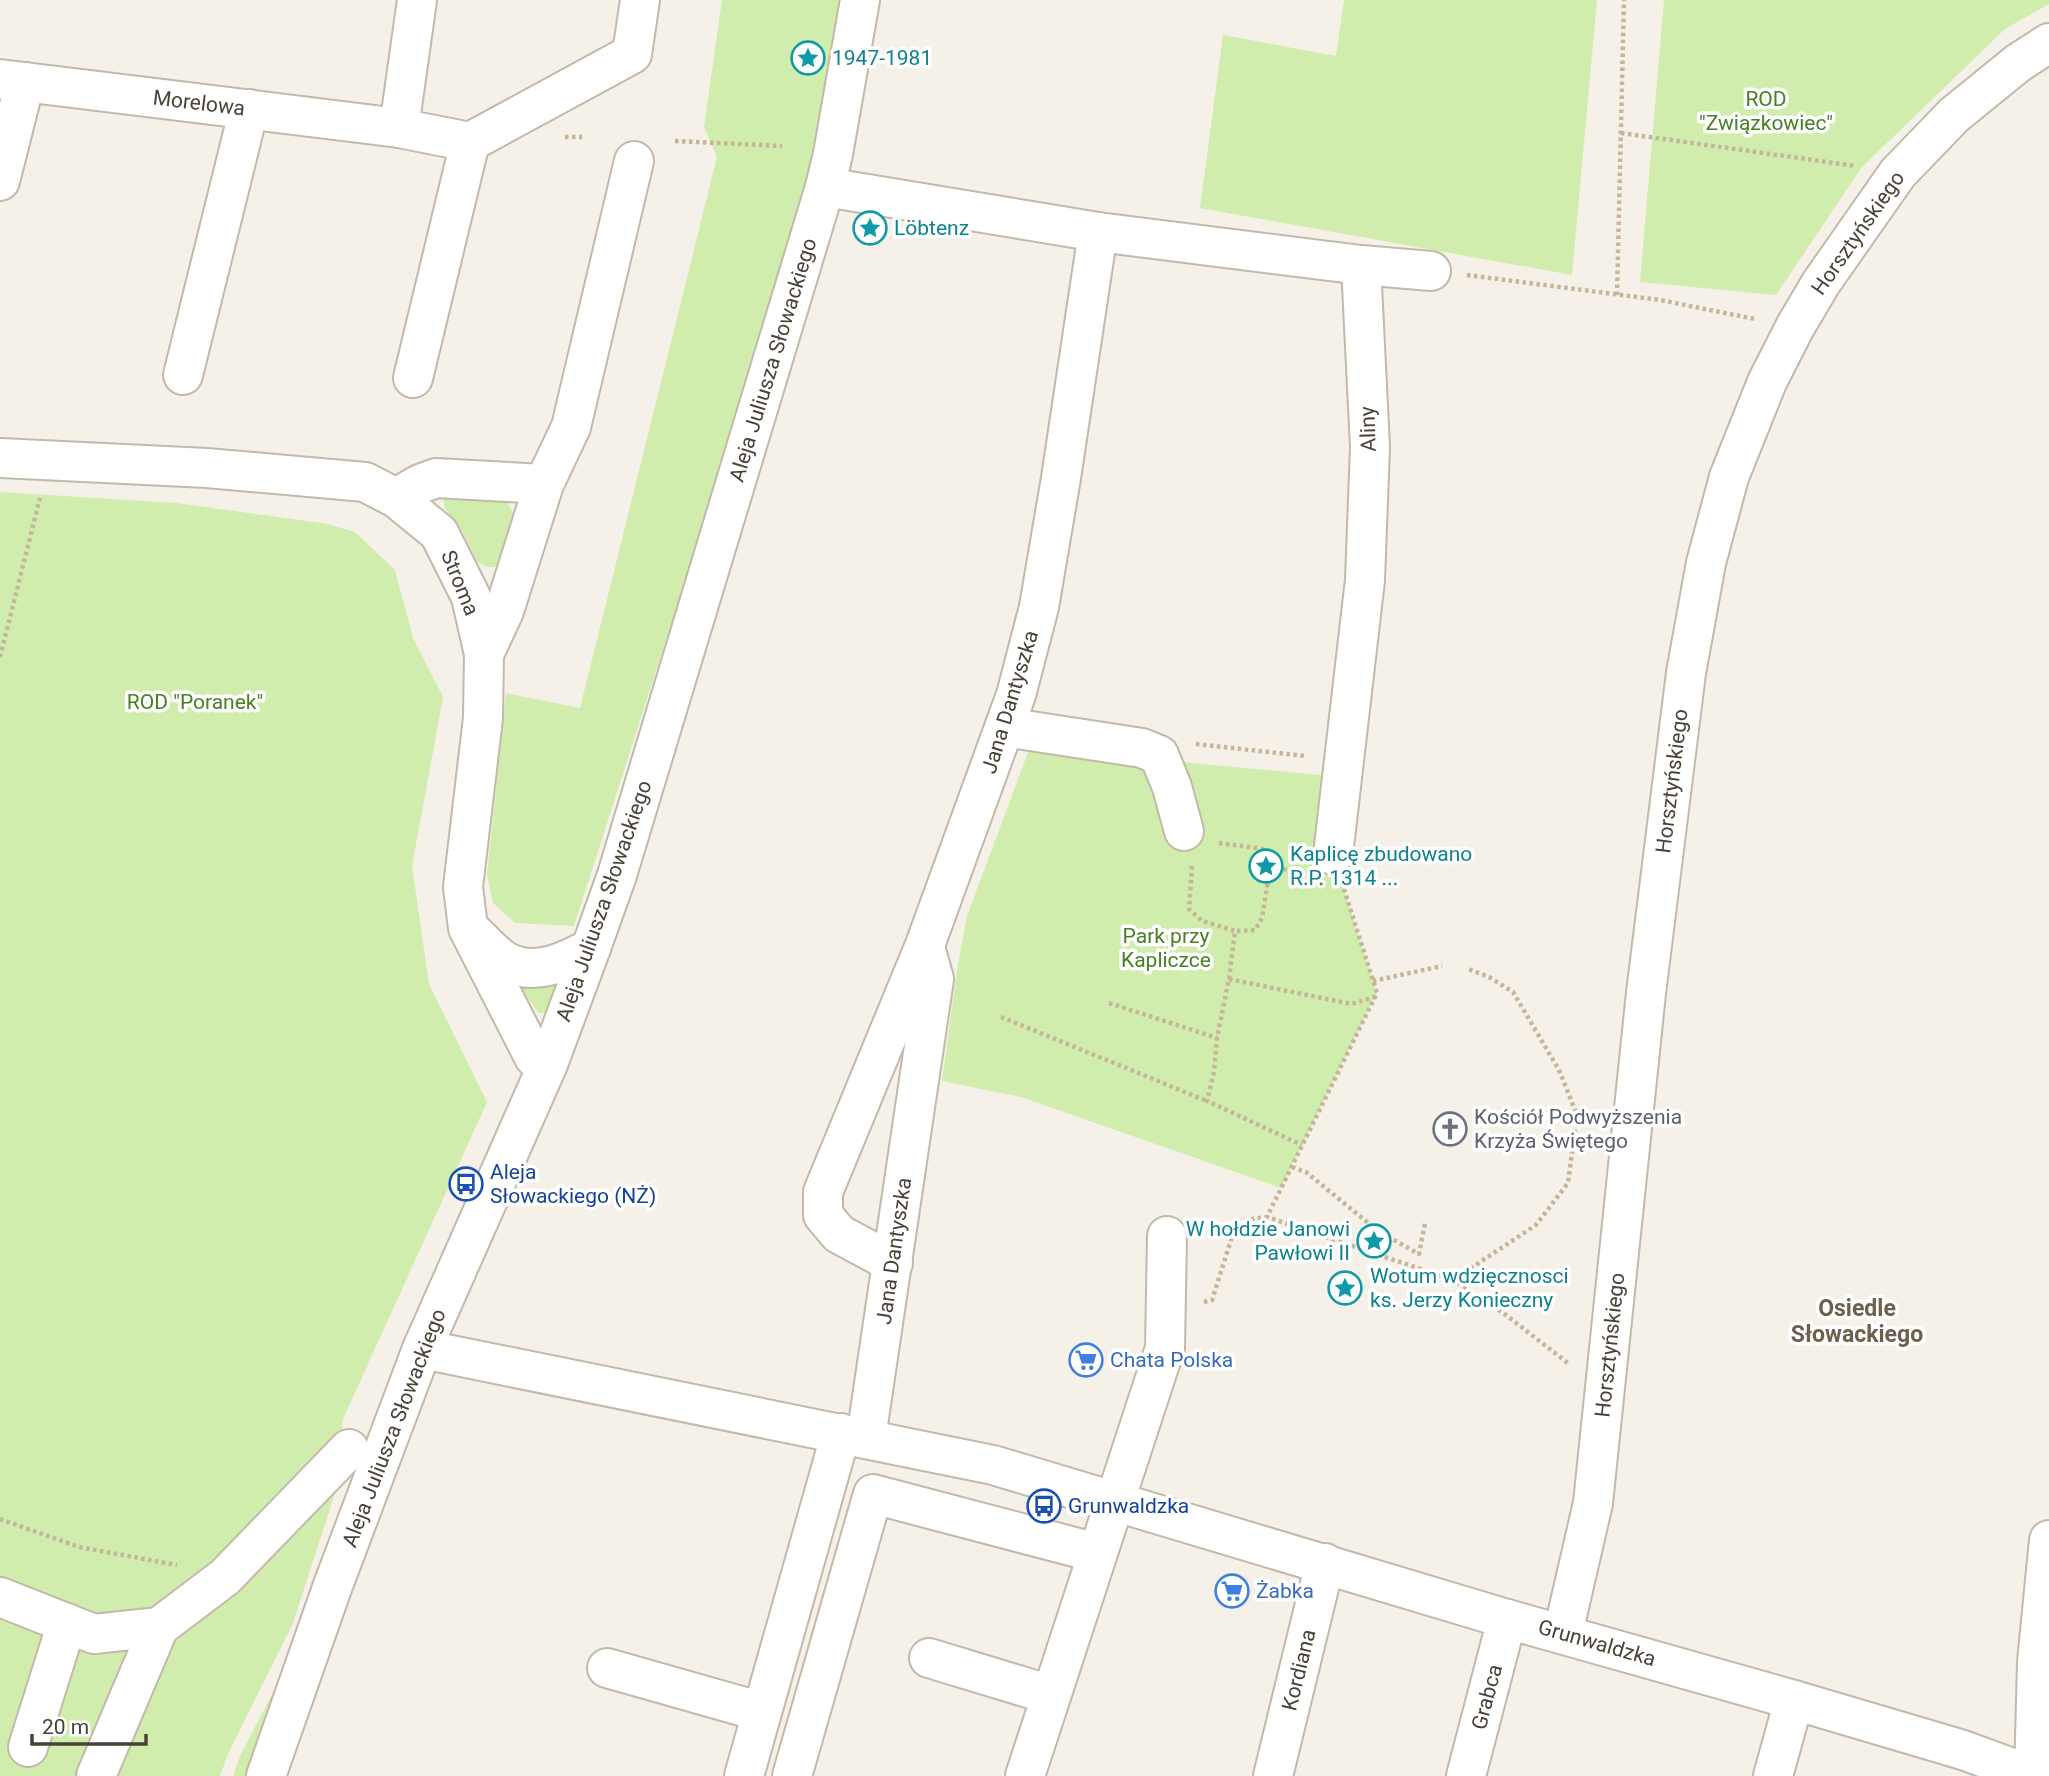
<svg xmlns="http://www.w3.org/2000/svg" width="2049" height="1776" font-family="Roboto,sans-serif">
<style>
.green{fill:#d0edad}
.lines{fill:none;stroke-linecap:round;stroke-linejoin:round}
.minor-casing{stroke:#c2b9a9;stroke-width:42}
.path{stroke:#c5b599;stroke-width:4.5;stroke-dasharray:3.5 3.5;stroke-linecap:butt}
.minor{stroke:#fff;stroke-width:38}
.labels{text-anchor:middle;stroke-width:7;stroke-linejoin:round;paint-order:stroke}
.culture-label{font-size:21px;fill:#0d838f;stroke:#fff;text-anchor:start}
.park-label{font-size:21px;fill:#478123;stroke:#fff}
.street-label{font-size:21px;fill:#494236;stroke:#fff}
.worship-label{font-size:21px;fill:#5b616d;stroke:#fff;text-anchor:start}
.transit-label{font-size:21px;fill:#164399;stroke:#fff;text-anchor:start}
.shop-label{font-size:21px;fill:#366cbe;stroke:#fff;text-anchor:start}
.neighbourhood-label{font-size:23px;font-weight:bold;fill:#6d604c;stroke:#fff}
</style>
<rect width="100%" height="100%" fill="#f5f1e8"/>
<g class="green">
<path d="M 722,0 L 840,0 L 822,117 L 780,286 L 574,926 L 515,923 L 493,903 L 487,875 L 506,693 L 580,708 L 717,157 L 704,127 Z"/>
<path d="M 1344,0 L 1597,0 L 1572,275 L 1200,208 L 1223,35 L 1336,56 Z"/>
<path d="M 1664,0 L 2049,0 L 2049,4 L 2005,29 L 1862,167 L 1776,295 L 1640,282 Z"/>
<path d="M 0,492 L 176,503 L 328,524 L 355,532 L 395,570 L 413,638 L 443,697 L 412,866 L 429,984 L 487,1102 L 343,1419 L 336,1490 L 293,1623 L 228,1754 L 220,1776 L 0,1776 Z"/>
<path d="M 500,495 C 525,522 515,529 507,561 L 496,567 L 487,567 L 477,562 L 463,532 L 445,508 L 443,497 Z"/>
<path d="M 1033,739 L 1191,763 L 1332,776 L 1333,855 L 1377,993 L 1281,1188 L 1021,1097 L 942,1081 L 957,970 L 967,916 Z"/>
<path d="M 562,979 L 551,1012 L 539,1013 L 522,990 L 520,984 Z"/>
<path d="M 287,1665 L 247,1776 L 233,1776 L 239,1758 Z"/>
</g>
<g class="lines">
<defs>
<g id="minor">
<path d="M 0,79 L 399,128 L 470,142 L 413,378"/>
<path d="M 399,128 L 417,0"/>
<path d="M 470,142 L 632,54 L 640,0"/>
<path d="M 0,181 L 25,82"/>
<path d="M 825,187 L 1098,232 L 1061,478 L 1039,607 L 1016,695 L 925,945 L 823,1192 L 823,1215 L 839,1234 L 893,1263"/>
<path d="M 1098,232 L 1361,265 L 1370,447 L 1365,580 L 1333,855"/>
<path d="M 1361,265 L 1431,271"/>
<path d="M 183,375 L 249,109"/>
<path d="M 0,458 L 207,468 L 365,482 L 396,498 L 439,533 L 471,597 L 484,654 L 483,718 L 463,887 L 468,928 L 534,1057 L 548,1064"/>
<path d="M 396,498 L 420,484 L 436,478 L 544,484"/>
<path d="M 484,654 L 504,611 L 544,484 L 571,427 L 634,161"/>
<path d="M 1005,727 L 1142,748 L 1159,755 L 1172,787 L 1184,831"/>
<path d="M 474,933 C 484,942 495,956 507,962 C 536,977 566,961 591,948"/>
<path d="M 422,1349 L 993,1465 L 1507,1619 L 1794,1700 L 1963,1750 L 2034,1776"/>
<path d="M 866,1438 L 934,979 L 927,954"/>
<path d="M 0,1597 L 94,1634 L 159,1627 L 225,1577 L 349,1449"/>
<path d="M 1563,1633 L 1593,1503 L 1646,993 L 1686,673 L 1706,563 L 1729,477 L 1767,382 L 1795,327 L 1821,283 L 1898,173 L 1954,115 L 2018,63 L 2049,43"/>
<path d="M 929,1658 L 1051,1695"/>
<path d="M 607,1668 L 762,1712"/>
<path d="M 28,1747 L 67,1623"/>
<path d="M 96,1776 L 159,1627"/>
<path d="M 266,1776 L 332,1588 L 422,1349 L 548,1064 L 591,948 L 617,875 L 825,187 L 833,154 L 860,0"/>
<path d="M 744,1776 L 841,1433"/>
<path d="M 792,1776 L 873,1494 L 1097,1553"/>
<path d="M 1025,1776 L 1165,1348 L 1167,1236"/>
<path d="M 1273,1776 L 1325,1563"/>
<path d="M 1466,1776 L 1507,1619"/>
<path d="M 1773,1776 L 1794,1700"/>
<path d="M 2034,1776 L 2037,1662 L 2049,1540"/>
</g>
</defs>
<use href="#minor" class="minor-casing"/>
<g class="path">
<path d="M 1621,133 L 1856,166"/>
<path d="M 565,137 L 582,137"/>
<path d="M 675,141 L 782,146"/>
<path d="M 1467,275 L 1660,300 L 1755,319"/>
<path d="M 1617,295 L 1624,0"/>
<path d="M 0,657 L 40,498"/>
<path d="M 1196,744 L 1305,756"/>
<path d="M 1219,843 L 1263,849 L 1272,856 L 1262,918 L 1255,930 L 1235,931"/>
<path d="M 1270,865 L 1299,874"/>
<path d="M 1192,866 L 1189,909 L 1202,921 L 1235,931 L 1229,979 L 1217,1038 L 1214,1072 L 1207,1101 L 1302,1145"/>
<path d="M 1344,889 L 1377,993 L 1267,1217 L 1453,1280 L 1506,1315 L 1569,1364"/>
<path d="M 1229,979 L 1351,1004 L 1375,997"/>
<path d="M 1373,981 L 1442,966"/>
<path d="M 1109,1003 L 1217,1038"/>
<path d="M 1001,1017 L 1207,1101"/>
<path d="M 1292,1167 L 1306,1172 L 1378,1231 L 1419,1254 L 1425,1223"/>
<path d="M 1453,1280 L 1536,1225 L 1568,1183 L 1577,1115 L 1559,1070 L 1513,992 L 1489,977 L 1468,969"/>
<path d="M 1204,1302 L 1212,1300 L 1237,1221 L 1267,1217"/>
<path d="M 0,1519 L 79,1547 L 177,1565"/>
</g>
<use href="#minor" class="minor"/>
</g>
<defs>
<symbol id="sight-ring" viewBox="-11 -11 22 22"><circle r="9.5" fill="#fff" stroke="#0f9aa8" stroke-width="1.5"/><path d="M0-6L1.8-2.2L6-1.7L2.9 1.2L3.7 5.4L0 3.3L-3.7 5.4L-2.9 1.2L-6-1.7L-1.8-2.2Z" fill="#0f9aa8"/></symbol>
<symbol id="church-ring" viewBox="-11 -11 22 22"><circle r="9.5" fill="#fff" stroke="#6b7280" stroke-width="1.5"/><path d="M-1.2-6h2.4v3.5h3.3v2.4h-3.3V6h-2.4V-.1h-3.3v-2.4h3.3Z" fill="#6b7280"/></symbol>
<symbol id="bus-ring" viewBox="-11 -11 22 22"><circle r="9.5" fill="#fff" stroke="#1a4fb4" stroke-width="1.5"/><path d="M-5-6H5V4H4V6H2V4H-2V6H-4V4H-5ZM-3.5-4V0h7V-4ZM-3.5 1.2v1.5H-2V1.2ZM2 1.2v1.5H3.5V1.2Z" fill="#1a4fb4"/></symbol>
<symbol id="supermarket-ring" viewBox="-11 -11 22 22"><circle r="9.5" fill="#fff" stroke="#3f7fe0" stroke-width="1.5"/><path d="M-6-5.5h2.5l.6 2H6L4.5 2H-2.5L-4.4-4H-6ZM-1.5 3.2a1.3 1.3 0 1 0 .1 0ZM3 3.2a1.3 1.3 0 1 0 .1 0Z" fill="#3f7fe0"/></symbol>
</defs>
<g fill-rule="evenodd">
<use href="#sight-ring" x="789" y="39" width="38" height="38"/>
<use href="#sight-ring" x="851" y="209" width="38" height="38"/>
<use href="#sight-ring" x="1247" y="847" width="38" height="38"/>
<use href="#church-ring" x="1431" y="1110" width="38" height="38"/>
<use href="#bus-ring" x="447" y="1165" width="38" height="38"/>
<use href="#sight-ring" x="1355" y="1222" width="38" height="38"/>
<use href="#sight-ring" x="1326" y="1269" width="38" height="38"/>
<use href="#supermarket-ring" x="1067" y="1341" width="38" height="38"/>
<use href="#bus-ring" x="1025" y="1487" width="38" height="38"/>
<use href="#supermarket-ring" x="1213" y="1572" width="38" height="38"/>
</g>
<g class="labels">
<g class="culture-label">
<text x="832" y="65">1947-1981</text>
<text x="894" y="235">Löbtenz</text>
<text x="1290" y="861">Kaplicę zbudowano<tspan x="1290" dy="24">R.P. 1314 ...</tspan></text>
<text x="1350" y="1236" text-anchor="end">W hołdzie Janowi<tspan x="1350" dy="24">Pawłowi II</tspan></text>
<text x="1370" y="1283">Wotum wdzięcznosci<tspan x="1370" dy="24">ks. Jerzy Konieczny</tspan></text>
</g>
<g class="park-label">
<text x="1766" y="106">ROD<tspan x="1766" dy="24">"Związkowiec"</tspan></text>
<text x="195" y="709">ROD "Poranek"</text>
<text x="1166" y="943">Park przy<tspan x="1166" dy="24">Kapliczce</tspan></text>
</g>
<g class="street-label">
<text transform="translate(199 103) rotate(7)" y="7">Morelowa</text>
<text transform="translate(1858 233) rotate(-55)" y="7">Horsztyńskiego</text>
<text transform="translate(773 360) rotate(-73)" y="7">Aleja Juliusza Słowackiego</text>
<text transform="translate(1368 429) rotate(-92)" y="7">Aliny</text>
<text transform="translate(460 583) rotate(68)" y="7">Stroma</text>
<text transform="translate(1010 702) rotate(-73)" y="7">Jana Dantyszka</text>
<text transform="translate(1672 781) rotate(-83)" y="7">Horsztyńskiego</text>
<text transform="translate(604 901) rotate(-71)" y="7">Aleja Juliusza Słowackiego</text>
<text transform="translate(894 1251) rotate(-82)" y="7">Jana Dantyszka</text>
<text transform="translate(1610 1345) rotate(-84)" y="7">Horsztyńskiego</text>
<text transform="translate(394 1428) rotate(-69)" y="7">Aleja Juliusza Słowackiego</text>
<text transform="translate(1597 1643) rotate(16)" y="7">Grunwaldzka</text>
<text transform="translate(1299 1670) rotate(-76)" y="7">Kordiana</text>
<text transform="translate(1487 1697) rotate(-75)" y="7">Grabca</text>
</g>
<g class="worship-label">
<text x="1474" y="1124">Kościół Podwyższenia<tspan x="1474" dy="24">Krzyża Świętego</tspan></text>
</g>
<g class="transit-label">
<text x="490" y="1179">Aleja<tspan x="490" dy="24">Słowackiego (NŻ)</tspan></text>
<text x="1068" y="1513">Grunwaldzka</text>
</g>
<g class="shop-label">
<text x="1110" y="1367">Chata Polska</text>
<text x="1256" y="1598">Żabka</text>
</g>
<g class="neighbourhood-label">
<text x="1857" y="1316">Osiedle<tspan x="1857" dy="26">Słowackiego</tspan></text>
</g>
</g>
<path d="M32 1734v10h114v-10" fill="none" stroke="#494236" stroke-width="3.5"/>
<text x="42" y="1734" font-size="21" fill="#494236" stroke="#ffffff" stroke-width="5" paint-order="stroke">20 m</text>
</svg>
